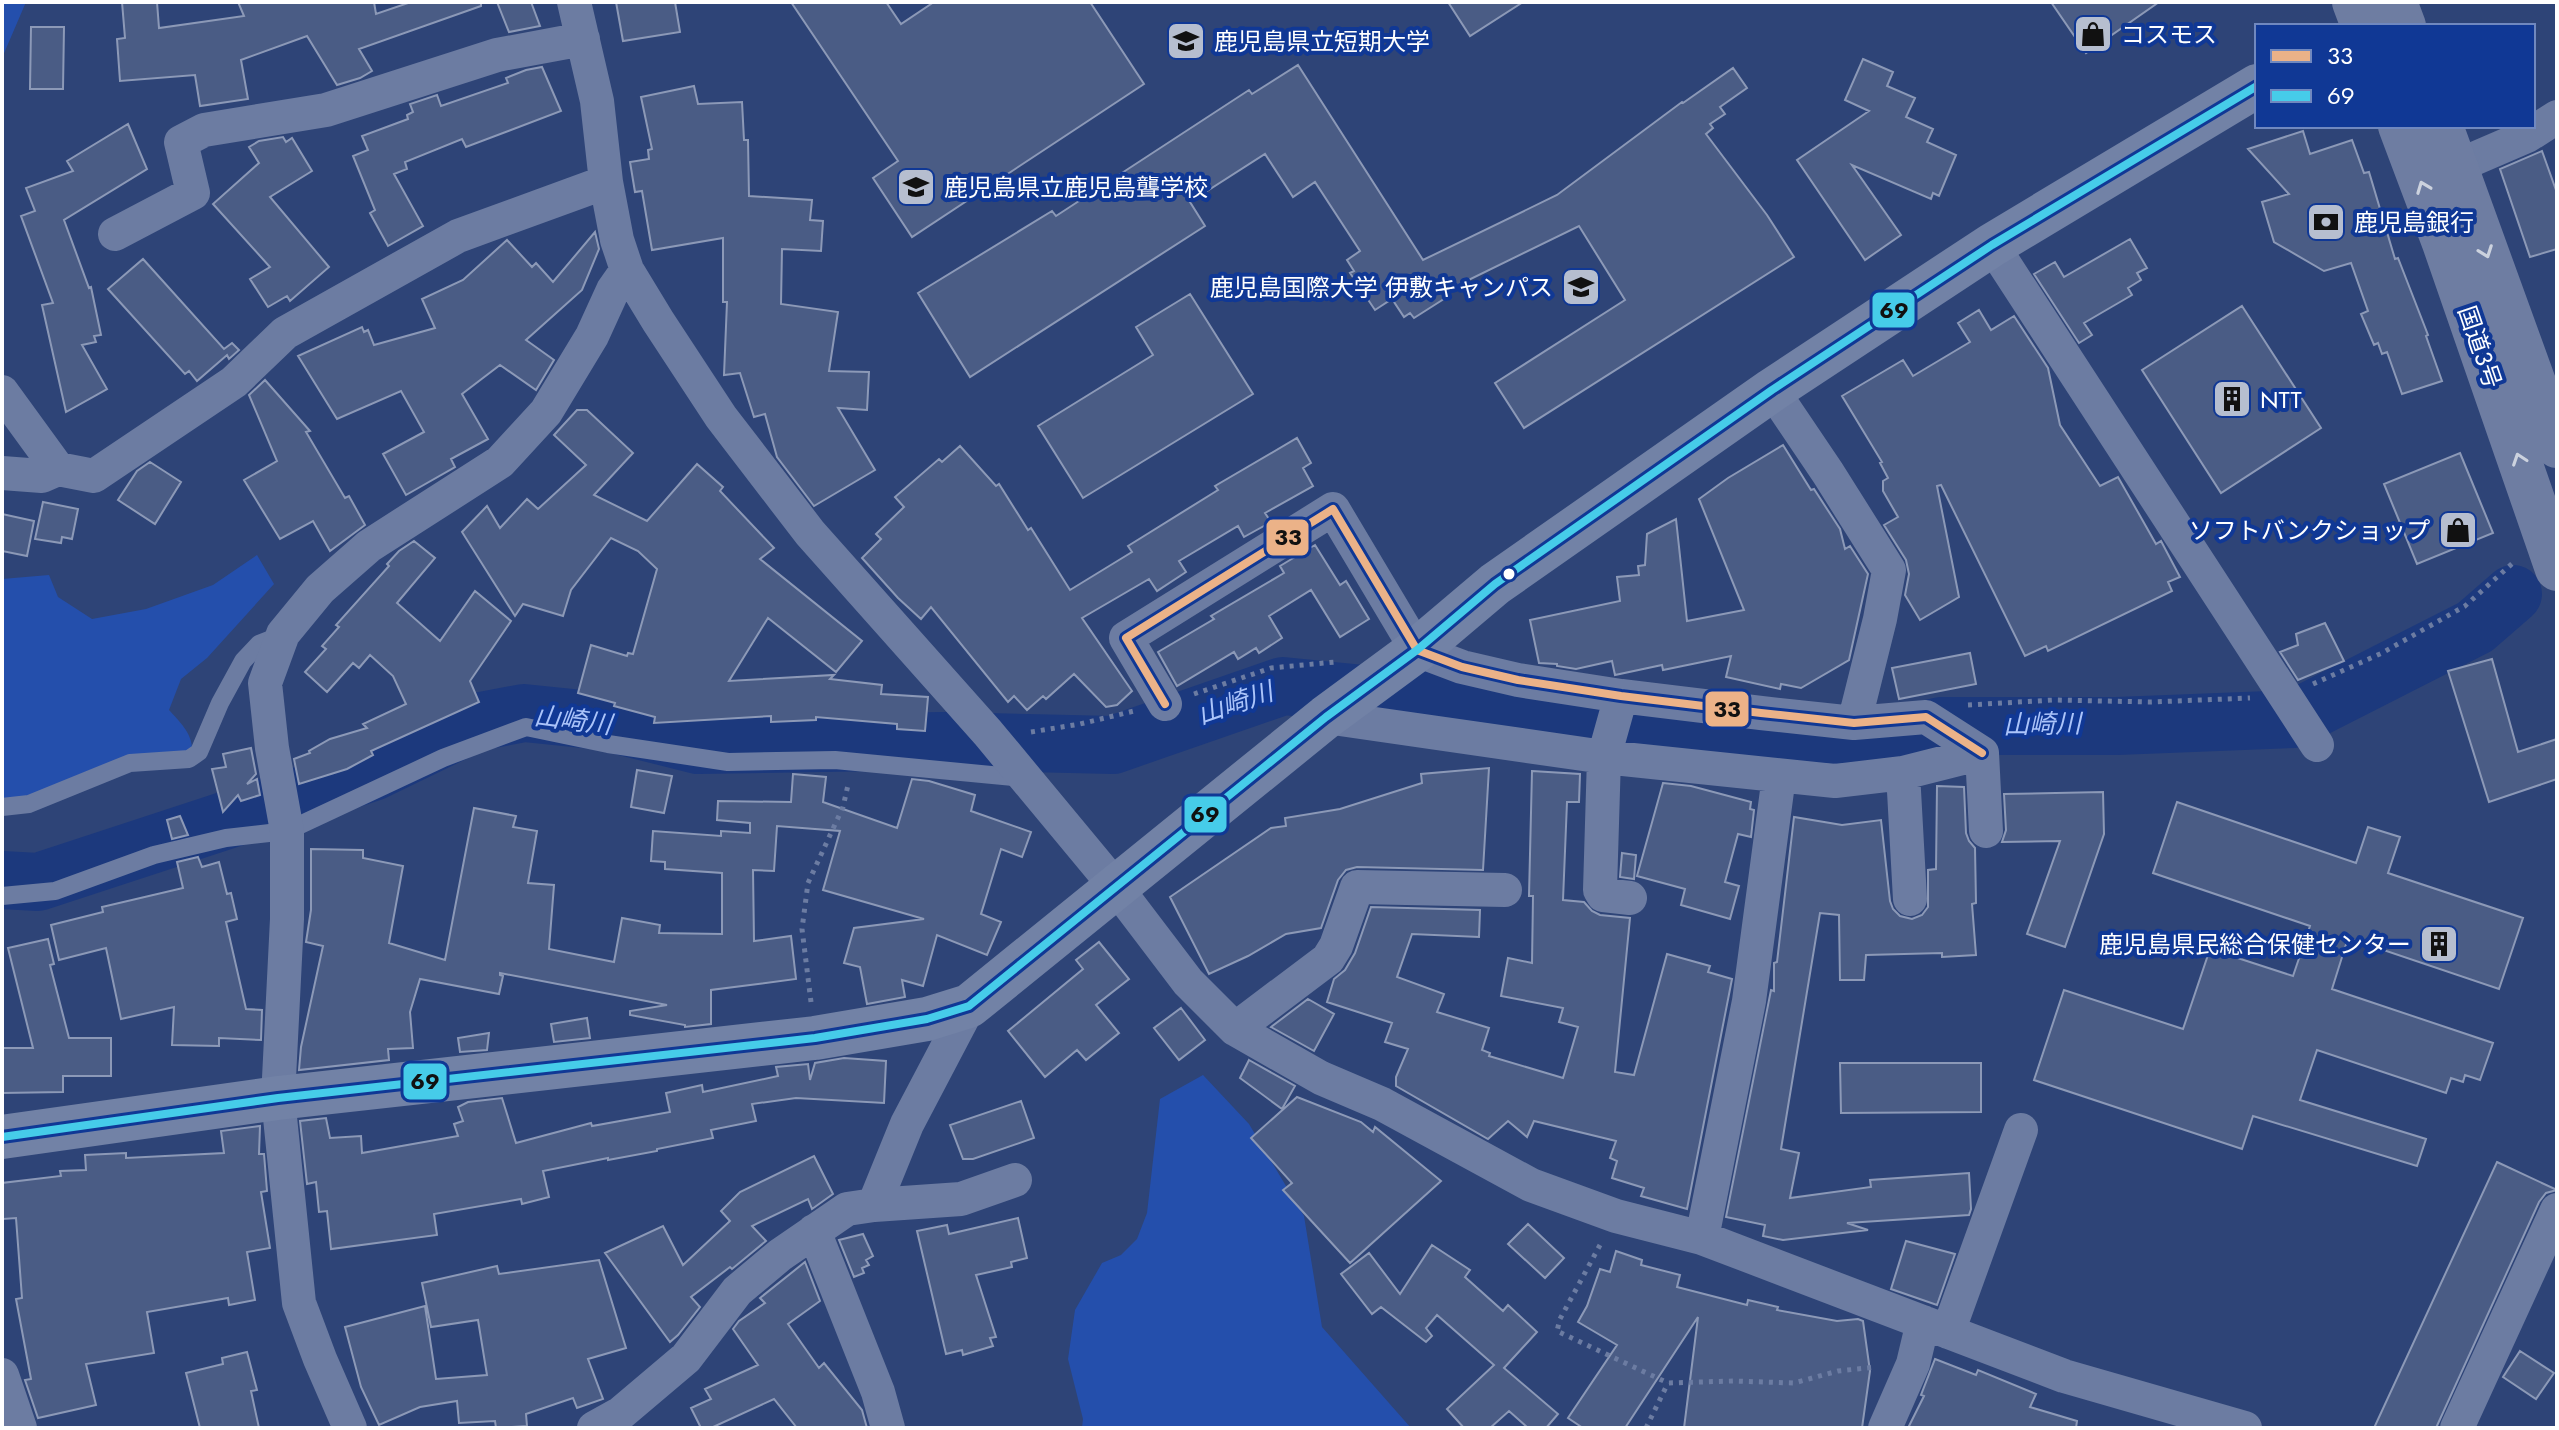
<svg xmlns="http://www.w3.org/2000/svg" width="2559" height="1430" font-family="Jost,'Noto Sans JP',sans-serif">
<rect width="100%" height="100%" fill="#2e4477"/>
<!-- green -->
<path fill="#244fac" d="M2,2H26L2,58Z
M257,555L274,584L207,658L181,679L169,710C179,721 192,733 192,749L39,794L2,800V579L49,575L58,597L92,619L146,609L213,585Z
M1203,1075L1249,1124L1304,1216L1322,1327L1411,1428H1082L1083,1419L1068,1359L1075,1310L1102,1263L1121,1255L1137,1239L1147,1213L1160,1099Z"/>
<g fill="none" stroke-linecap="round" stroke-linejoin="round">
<!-- river -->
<path stroke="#1c397d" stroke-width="58" d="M2,880L38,882L373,772L476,722L524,713L602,721L698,745L943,741L1113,745L1283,686L1574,715L1836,750L1941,726H2117L2294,719L2475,627L2513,594"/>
</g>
<!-- building -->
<path fill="#4a5c85" stroke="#8c99b7" stroke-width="2" d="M122,2H157L159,28L244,16L238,2H374L376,14L411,2H481V6L359,49L372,71L360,78L337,85L307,36L241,60L248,99L200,106L195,75L120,81L117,39L125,38Z
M497,2H531L540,26L509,32Z
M616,2H675L680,32L623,41Z
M791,2H886L901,24L934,2H1090L1144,84L912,237L873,178L898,161Z
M1448,2H1523L1470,36Z
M2051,2H2159L2086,53Z
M31,27H64L63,89H30Z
M1863,59L1893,72L1887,86L1915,98L1906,117L1933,129L1927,142L1956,155L1939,196L1933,193L1931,199L1852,165L1901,235L1865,260L1797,160L1869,111L1845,100Z
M1298,65L1423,260L1557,195L1682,102L1683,103L1733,68L1747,88L1720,107L1725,114L1710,124L1713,128L1706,134L1767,215L1794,257L1524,428L1495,383L1625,300L1579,226L1444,292L1447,297L1414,318L1410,313L1404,317L1392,299L1375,310L1350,273L1354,271L1347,260L1360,251L1315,182L1293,197L1265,154L1190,202L1205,226L970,377L918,293L1052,211L1056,216L1249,90L1252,94Z
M542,67L561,111L466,147L462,139L405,162L407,169L394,174L423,226L388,246L370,213L375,210L353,156L368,150L362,136L408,119L407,115L413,112L410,104L437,95L441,106L508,83L506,78L526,70Z
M694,86L698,104L742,102L744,140H748L749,196L812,200L810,220L823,221L821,251L782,249L781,304L838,312L829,371L869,372L867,410L838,408L875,470L814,506L777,457L765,414L754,417L740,373L724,375L727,302H723V238L652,250L642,191L635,192L630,162L649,159L648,150L652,149L641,97Z
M128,124L147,169L64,220L89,288L91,287L101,335L94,336L96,342L82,345L107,389L66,412L42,305L53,303L21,216L35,211L26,188L73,171L67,161Z
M2303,131L2310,154L2352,140L2364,173L2369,172L2395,259L2398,258L2428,335L2426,336L2442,381L2402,394L2387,352L2382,354L2378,343L2374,345L2361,314L2368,311L2351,263L2324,271L2274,242L2262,202L2289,194L2248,149Z
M283,137L286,142L292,138L312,171L270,197L329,267L290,301L287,296L268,307L250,279L270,267L213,204L259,163L249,147L259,141Z
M2542,151L2557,193V249L2530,257L2500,169Z
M595,232L599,249L582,290L526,340L554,360L536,390L500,365L462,394L488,439L451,459L455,467L406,495L383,454L424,432L401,391L337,419L298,356L362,327L364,332L368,330L374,345L435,328L422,299L463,280L507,240L532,267L536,263L553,282Z
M2130,239L2147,268L2137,273L2141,280L2128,288L2132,295L2084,323L2092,335L2079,343L2034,274L2055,262L2064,277Z
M143,259L224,349L232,343L239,350L229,359L227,355L197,381L189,371L185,374L108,289Z
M1190,294L1253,394L1083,498L1038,426L1153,355L1136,327Z
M2242,306L2321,428L2221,493L2142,370Z
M1979,310L1991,330L2014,316L2048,368L2060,425L2100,486L2118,477L2156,544L2161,541L2180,577L2168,582L2172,591L2048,651L2046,646L2025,656L1941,485L1937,486L1959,597L1920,620L1905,595L1909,574L1906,560L1884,525L1898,517L1883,491V481L1888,478L1880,463L1882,462L1842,396L1903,360L1913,376L1970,342L1958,323Z
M265,380L310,431L306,432L345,498L349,496L365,525L330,551L313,521L280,539L244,480L277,461L249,395Z
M577,410H587L633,453L594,495L647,521L697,464L723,487L720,491L774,548L760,559L862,641L836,672L768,618L729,681L834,675L830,679L882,685L881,694L928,697L925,731L897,729V724L816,717V720L771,722V716L654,723L655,717L614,706L615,703L578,693L591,645L627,656L628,653L633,654L657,569L638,551L611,538L571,590L563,616L523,604L515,616L462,532L487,506L500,528L527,499L538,509L586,465L554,435Z
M1297,438L1311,463L1303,468L1313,486L1265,513L1271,522L1244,537L1238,526L1179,561L1186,572L1157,591L1149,579L1082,618L1132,691L1117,705L1106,707L1074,674L1046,699L1043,696L1027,710L1014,696L1008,702L931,607L921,619L898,598L862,558L881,539L876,534L904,507L895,497L939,459L942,462L960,446L996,486L999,484L1028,530L1031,528L1070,590L1132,552L1128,546L1218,490L1215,486Z
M1783,445L1811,490L1814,489L1840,529L1845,549L1850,546L1868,574L1849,660L1801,688L1781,684L1780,689L1726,677L1731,656L1663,670L1662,665L1615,675L1612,661L1576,669L1557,666V664L1539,663L1530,620L1620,601L1617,577L1639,575L1638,566L1645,565L1647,534L1676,519L1687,621L1744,610L1699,499L1728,478Z
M2460,453L2493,533L2417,564L2384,484Z
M150,462L181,482L155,524L118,500L137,471Z
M43,502L78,509L72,539L62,537L61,543L35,539Z
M2,514L34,521L27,556L2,551Z
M414,541L435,558L397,603L440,641L475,591L511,621L470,681L479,702L371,751L373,755L347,769L299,784L294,759L310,753L309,751L330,739L367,728L363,724L406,704L393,676L370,655L359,668L353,663L327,692L305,672L326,649L322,646L339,627L336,625L389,566L387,564L399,551Z
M1315,545L1340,585L1346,581L1369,619L1340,637L1311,590L1269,616L1282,638L1259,653L1256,648L1238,659L1234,652L1177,686L1158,652L1214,619L1211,616L1284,573L1280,566Z
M2325,623L2344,661L2298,680L2280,652L2298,645L2296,634Z
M1970,653L1976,684L1899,699L1892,668Z
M2492,659L2518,752L2557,739V779L2489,802L2448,671Z
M251,748L256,774L247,784L257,779L260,795L241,801L238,795L223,812L212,769L226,767L223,754Z
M1489,768L1483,870L1357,867L1346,870L1338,880L1321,928L1286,934L1248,956L1209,974L1170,897L1271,828L1286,826L1285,818L1340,809L1422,783L1421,774Z
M637,770L672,776L664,813L631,807Z
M1532,771L1580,774L1579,802H1567L1563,900L1584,902L1592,911L1600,915L1630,918L1615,1072L1634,1075L1667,954L1710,966L1708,972L1732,979L1687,1209L1641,1196L1644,1188L1612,1178L1617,1161L1610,1158L1616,1141L1534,1121L1527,1137L1508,1121L1488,1139L1396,1086V1077L1408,1049L1385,1042L1392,1023L1327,1002L1334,979L1345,970L1355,953L1371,907L1480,910L1479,937L1412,934L1397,977L1444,994L1437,1012L1489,1028L1482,1050L1490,1053L1489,1056L1563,1078L1578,1027L1559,1022L1563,1008L1501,996L1508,958L1532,963L1533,896H1529Z
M793,774L826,777L823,802L897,828L912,779L929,781L975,795L971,811L1031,832L1022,857L1001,849L981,914L1001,922L987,955L937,935L923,986L902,980L905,997L867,1004L860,967L844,963L854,928L924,919L823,890L840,831L777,826L774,871L753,870L754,941L791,936L796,979L711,990V1024L685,1027V1025L630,1015V1011L667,1005L500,973V975L503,976L499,994L420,979L410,1012L413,1048L388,1049L389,1060L299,1070L301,1047L323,946L306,942L311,910V849L363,850V858L403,866L389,943L445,960L474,808L516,816L513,827L537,831L528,883L554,885L549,949L614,962L622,918L660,925L659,933L722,934V873L665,869V862L651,861L653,831L721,836V831L750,833V823L717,820L718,801L791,802Z
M1663,783L1691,786L1751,802L1750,809L1754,810L1751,837L1738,834L1725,882L1739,886L1730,919L1681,905L1685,889L1637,876Z
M1937,786L1964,787L1966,833L1969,841L1975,848L1976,903L1972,904L1976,955L1942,957V953L1866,955L1864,980H1840L1839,915L1820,913L1781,1149L1799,1153L1790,1198L1871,1187L1870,1180L1969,1173L1971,1209L1969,1215L1847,1223L1868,1230L1783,1240L1763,1236L1765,1225L1726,1217L1771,990L1774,991V963L1777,962L1794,817L1842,825L1881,820L1890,901L1893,909L1900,916L1912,919L1922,915L1928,907V870L1936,869Z
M2103,792L2104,834L2065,947L2027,934L2060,841L2002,842L2006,830L2004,794Z
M2177,802L2356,863L2368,827L2400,837L2388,873L2523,918L2499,989L2348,938L2332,989L2493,1043L2480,1080L2465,1075L2463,1082L2451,1078L2446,1093L2317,1050L2300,1100L2426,1139L2417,1166L2253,1116L2242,1149L2034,1080L2064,990L2183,1029L2210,949L2293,976L2310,926L2153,873Z
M180,816L188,835L172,839L167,820Z
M1622,853L1636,855L1634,879L1620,877Z
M198,857L202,867L219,862L227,894L231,893L237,919L226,922L246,1009L262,1010L261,1040L219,1038V1046L172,1045L174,1007L121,1019L106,948L59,960L51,925L103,912L102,907L183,888L177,862Z
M48,939L54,964L50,965L69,1038H111V1076H63V1092L2,1093V1048H33L8,948Z
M1099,942L1129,979L1096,1005L1119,1033L1086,1060L1077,1050L1045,1077L1008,1031L1083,969L1076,960Z
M1308,999L1334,1014L1314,1051L1271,1027Z
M1181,1008L1205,1040L1179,1060L1154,1028Z
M587,1018L590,1038L554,1042L551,1024Z
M489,1033L487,1050L460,1052L458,1038Z
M844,1058L886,1061L884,1103L796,1098L752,1104L756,1121L711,1130L713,1138L657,1149V1151L608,1160V1158L543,1171L549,1197L522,1204L521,1199L434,1214L437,1235L331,1249L327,1211L319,1212L316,1182L307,1184L300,1121L326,1118L330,1138L361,1136L362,1153L458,1136L454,1124L463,1121L458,1107L468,1102L502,1098L516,1143L591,1123L592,1126L670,1112L666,1093L702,1085L703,1092L778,1076L776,1067L808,1064L810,1080L815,1063Z
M1249,1060L1295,1086L1282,1109L1240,1078Z
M1840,1063H1981V1112L1841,1113Z
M1297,1097L1361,1122L1373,1132L1375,1127L1441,1181L1350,1263L1283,1190L1292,1183L1251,1138Z
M1021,1101L1034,1138L973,1159H963L950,1125Z
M260,1126L259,1154H264L267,1191L261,1192L270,1248L247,1252L255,1300L229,1305L228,1298L147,1312L154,1353L86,1364L96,1405L38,1418L25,1380L31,1379L16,1299L22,1298L16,1218L3,1219L2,1183L61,1176L60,1171L86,1170L85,1155L126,1153V1158L224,1153L221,1131Z
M814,1156L833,1194L812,1209L808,1199L752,1226L766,1241L732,1269L730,1267L691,1297L700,1307L678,1335L670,1342L605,1253L663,1226L683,1265L730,1221L721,1211L740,1192Z
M2497,1162L2557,1190L2546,1193L2539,1202L2436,1428H2374Z
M1018,1218L1027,1258L1011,1262L1012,1267L976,1275L996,1337L990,1338L993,1346L963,1355L962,1350L946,1354L917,1231L947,1225L949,1234Z
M1528,1224L1564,1258L1545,1278L1508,1244Z
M863,1234L873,1256L866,1260L869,1265L862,1268L864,1273L854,1277L839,1240Z
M1906,1241L1955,1254L1937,1305L1891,1289Z
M1432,1245L1470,1270L1465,1277L1503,1311L1508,1305L1537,1332L1504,1368L1558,1414L1546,1428H1528L1509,1411L1490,1428H1464L1447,1409L1494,1365L1437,1315L1426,1328L1432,1336L1426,1342L1381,1307L1372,1314L1341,1274L1369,1253L1400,1294Z
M1616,1251L1642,1260L1641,1265L1680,1275L1677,1287L1747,1305L1748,1300L1778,1307L1777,1310L1837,1321L1858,1319L1863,1321L1870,1371L1862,1428H1684L1698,1317L1625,1428H1583L1568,1418L1617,1345L1578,1322L1587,1306L1600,1269L1610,1272Z
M599,1260L626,1348L588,1359L603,1399L577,1408L573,1398L526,1414L527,1426L496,1428L495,1421L459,1423L457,1401L420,1407L379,1425L361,1387L345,1327L425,1306L436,1379L487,1375L478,1320L431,1327L422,1283L497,1266L499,1274Z
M805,1262L820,1301L788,1324L819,1368L824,1363L862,1410L867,1428H797L774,1399L711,1428H701L691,1408L711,1399L705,1389L758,1365L733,1329L739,1321L765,1303L760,1298Z
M2520,1351L2554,1373L2536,1399L2503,1377Z
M247,1352L257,1390L251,1391L259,1428H200L186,1373L223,1364L222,1358Z
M1935,1359L1976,1375L1978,1370L2036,1394L2030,1407L2077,1421L2076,1428H1908L1924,1396L1921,1395Z"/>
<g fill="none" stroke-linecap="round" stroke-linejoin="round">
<!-- path -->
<path stroke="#6c7ca2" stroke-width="5" stroke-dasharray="4 6" stroke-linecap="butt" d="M2313,684L2382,653L2465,606L2515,561
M1194,694L1271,668L1335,662
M1968,705L2054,700L2151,702L2250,698
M1031,732L1080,724L1134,711
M811,1002L802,929L808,883L843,807L848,785
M1600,1245L1560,1319L1557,1331L1668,1383L1733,1381L1794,1383L1838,1371L1876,1367
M1646,1428L1668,1383"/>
<!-- lane -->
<path stroke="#6c7ca2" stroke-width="18" d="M2,807L29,804L130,763L189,759L199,752L220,703L243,661L259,644L282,635
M2,896L55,891L154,855L226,838L287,831L443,758L526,727L608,744L728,762L835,760L1023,778"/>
<!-- street -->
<path stroke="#6c7ca2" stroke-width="34" d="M574,2L597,101L606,182L617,240L627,270L658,321L721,417L810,533L988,733L1115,886L1188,982L1235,1029L1321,1078L1382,1104L1531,1185L1616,1216L1702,1238L2064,1376L2245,1428
M2455,167L2527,136L2557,117
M115,234L193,193L181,142L204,130L326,110L497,55L583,39
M1992,245L2317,745
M1772,390L1828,473L1889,570L1880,619L1854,723
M2,392L58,469L94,476L234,382L285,333L458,236L606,182
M2,473L42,476L58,469
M1621,696L1604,757L1600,890L1603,895L1630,898
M1165,704L1126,638L1333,509L1417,650L1462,667L1518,680L1621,696L1761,713L1854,723L1926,717L1982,753
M1326,717L1604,757L1835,781L1903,773L1982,753
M1982,753L1986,831
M1903,773L1910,899
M1235,1029L1328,959L1336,946L1357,887L1505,890
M874,1205L961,1199L1015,1180
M814,1231L878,1392L888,1428
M1702,1238L1749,1001L1779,776
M1948,1332L2021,1130
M2,1375L20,1428
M350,1428L320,1359L299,1303L278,1098L287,919V831L272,748L265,683L283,634L320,589L369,546L500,462L546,412L592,336L613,290L627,270
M594,1428L621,1413L686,1358L737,1291L780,1255L847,1209L874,1205L907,1124L969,1006
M1885,1428L1913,1364L1923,1322
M2457,1428L2557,1210"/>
<!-- secondary -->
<path stroke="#7282a6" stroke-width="44" d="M2,1137L278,1098L815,1038L927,1019L969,1006L1326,717L1417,650L1495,584L1772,390L1992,245L2257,86"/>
<!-- highway -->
<path stroke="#6e7da2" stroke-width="44" d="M2354,2L2363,26
M2395,2L2404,26
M2400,126L2444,243L2557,569
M2441,126L2557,446"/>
<!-- bus-1 casing -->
<g stroke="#103895" stroke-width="14">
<path id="bus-1" d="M1165,704L1126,638L1333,509L1417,650L1462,667L1518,680L1621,696L1761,713L1854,723L1926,717L1982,753"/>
</g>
<!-- bus-2 casing -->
<g stroke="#103895" stroke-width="14">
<path id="bus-2" d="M2,1137L278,1098L815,1038L927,1019L969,1006L1326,717L1417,650L1495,584L1772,390L1992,245L2257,86"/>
</g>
<!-- bus-1 -->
<use href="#bus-1" stroke="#ebb288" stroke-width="8"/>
<!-- bus-2 -->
<use href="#bus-2" stroke="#46cce9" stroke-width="8"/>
</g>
<!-- one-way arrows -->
<defs><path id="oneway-chevron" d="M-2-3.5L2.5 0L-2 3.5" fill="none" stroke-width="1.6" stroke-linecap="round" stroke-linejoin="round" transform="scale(2)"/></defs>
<g stroke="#ccd2de">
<use href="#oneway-chevron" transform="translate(2423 187) rotate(-111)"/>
<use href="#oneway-chevron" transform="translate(2486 252) rotate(70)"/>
<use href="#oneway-chevron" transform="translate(2519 459) rotate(-109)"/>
</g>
<!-- icons -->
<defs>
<g id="shop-square" transform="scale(2)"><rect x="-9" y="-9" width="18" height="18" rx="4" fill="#b6becf" stroke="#103895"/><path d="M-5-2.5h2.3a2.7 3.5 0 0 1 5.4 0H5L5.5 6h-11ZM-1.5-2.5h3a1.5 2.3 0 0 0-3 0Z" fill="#111"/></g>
<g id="university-square" transform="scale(2)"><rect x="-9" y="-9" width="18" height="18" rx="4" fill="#b6becf" stroke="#103895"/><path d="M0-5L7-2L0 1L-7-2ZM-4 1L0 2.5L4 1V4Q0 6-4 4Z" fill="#111"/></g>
<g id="school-square" transform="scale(2)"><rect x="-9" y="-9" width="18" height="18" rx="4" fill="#b6becf" stroke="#103895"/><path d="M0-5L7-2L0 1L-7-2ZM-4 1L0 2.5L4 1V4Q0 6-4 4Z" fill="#111"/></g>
<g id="bank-square" transform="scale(2)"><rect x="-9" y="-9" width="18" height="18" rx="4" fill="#b6becf" stroke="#103895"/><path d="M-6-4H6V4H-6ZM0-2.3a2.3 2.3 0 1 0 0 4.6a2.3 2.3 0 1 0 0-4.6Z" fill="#111"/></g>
<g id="building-square" transform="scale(2)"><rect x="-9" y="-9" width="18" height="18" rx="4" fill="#b6becf" stroke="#103895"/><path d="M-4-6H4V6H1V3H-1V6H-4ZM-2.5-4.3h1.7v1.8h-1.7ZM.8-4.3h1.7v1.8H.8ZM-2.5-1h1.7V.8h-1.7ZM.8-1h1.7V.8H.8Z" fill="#111"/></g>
</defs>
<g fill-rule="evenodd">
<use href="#shop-square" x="2093" y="34"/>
<use href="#university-square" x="1186" y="41"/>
<use href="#school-square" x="916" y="187"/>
<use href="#bank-square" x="2326" y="222"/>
<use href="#university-square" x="1581" y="287"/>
<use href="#building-square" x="2232" y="399"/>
<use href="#shop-square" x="2458" y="530"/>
<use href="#building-square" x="2439" y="944"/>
</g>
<!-- markers -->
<circle fill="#fff" stroke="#103895" stroke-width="3" cx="1509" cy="574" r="7"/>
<g text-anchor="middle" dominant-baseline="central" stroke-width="8" stroke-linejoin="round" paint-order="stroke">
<!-- poi labels -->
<g font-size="24" fill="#fff" stroke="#103895" text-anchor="start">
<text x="2121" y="34">コスモス</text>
<text x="1214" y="41">鹿児島県立短期大学</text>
<text x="944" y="187">鹿児島県立鹿児島聾学校</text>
<text x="2354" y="222">鹿児島銀行</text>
<text x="1553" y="287" text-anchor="end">鹿児島国際大学 伊敷キャンパス</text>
<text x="2260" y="399">NTT</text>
<text x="2430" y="530" text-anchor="end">ソフトバンクショップ</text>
<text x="2411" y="944" text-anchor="end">鹿児島県民総合保健センター</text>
</g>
<!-- street labels -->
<g font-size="24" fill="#fff" stroke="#103895">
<text transform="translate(2480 347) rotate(71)">国道3号</text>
</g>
<!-- water labels -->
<g font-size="26" font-style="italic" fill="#abc4fa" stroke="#103895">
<text transform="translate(1235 703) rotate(-19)">山崎川</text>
<text transform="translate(573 720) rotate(7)">山崎川</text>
<text transform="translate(2042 724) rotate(-1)">山崎川</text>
</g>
</g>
<g stroke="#103895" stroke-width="3">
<rect x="1871" y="291" width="45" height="38" rx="8" fill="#46cce9"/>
<rect x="1265" y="518" width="45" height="39" rx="8" fill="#ebb288"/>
<rect x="1704" y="690" width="46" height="38" rx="8" fill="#ebb288"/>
<rect x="1183" y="795" width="45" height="39" rx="8" fill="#46cce9"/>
<rect x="402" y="1062" width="46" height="39" rx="8" fill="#46cce9"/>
</g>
<g font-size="22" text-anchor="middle" font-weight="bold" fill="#111">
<text x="1894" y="318">69</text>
<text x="1288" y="545">33</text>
<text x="1727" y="717">33</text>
<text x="1205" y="822">69</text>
<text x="425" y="1089">69</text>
</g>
<!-- border -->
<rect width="2559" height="1430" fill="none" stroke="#ffffff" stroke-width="8"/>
<!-- legend -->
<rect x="2255" y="24" width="280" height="104" fill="#103895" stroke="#7088bf" stroke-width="2"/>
<rect x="2271" y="50" width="40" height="12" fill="#ebb288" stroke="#7088bf" stroke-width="2"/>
<text x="2327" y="64" font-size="24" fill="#ffffff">33</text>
<rect x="2271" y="90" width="40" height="12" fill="#46cce9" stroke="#7088bf" stroke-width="2"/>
<text x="2327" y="104" font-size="24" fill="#ffffff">69</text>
</svg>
